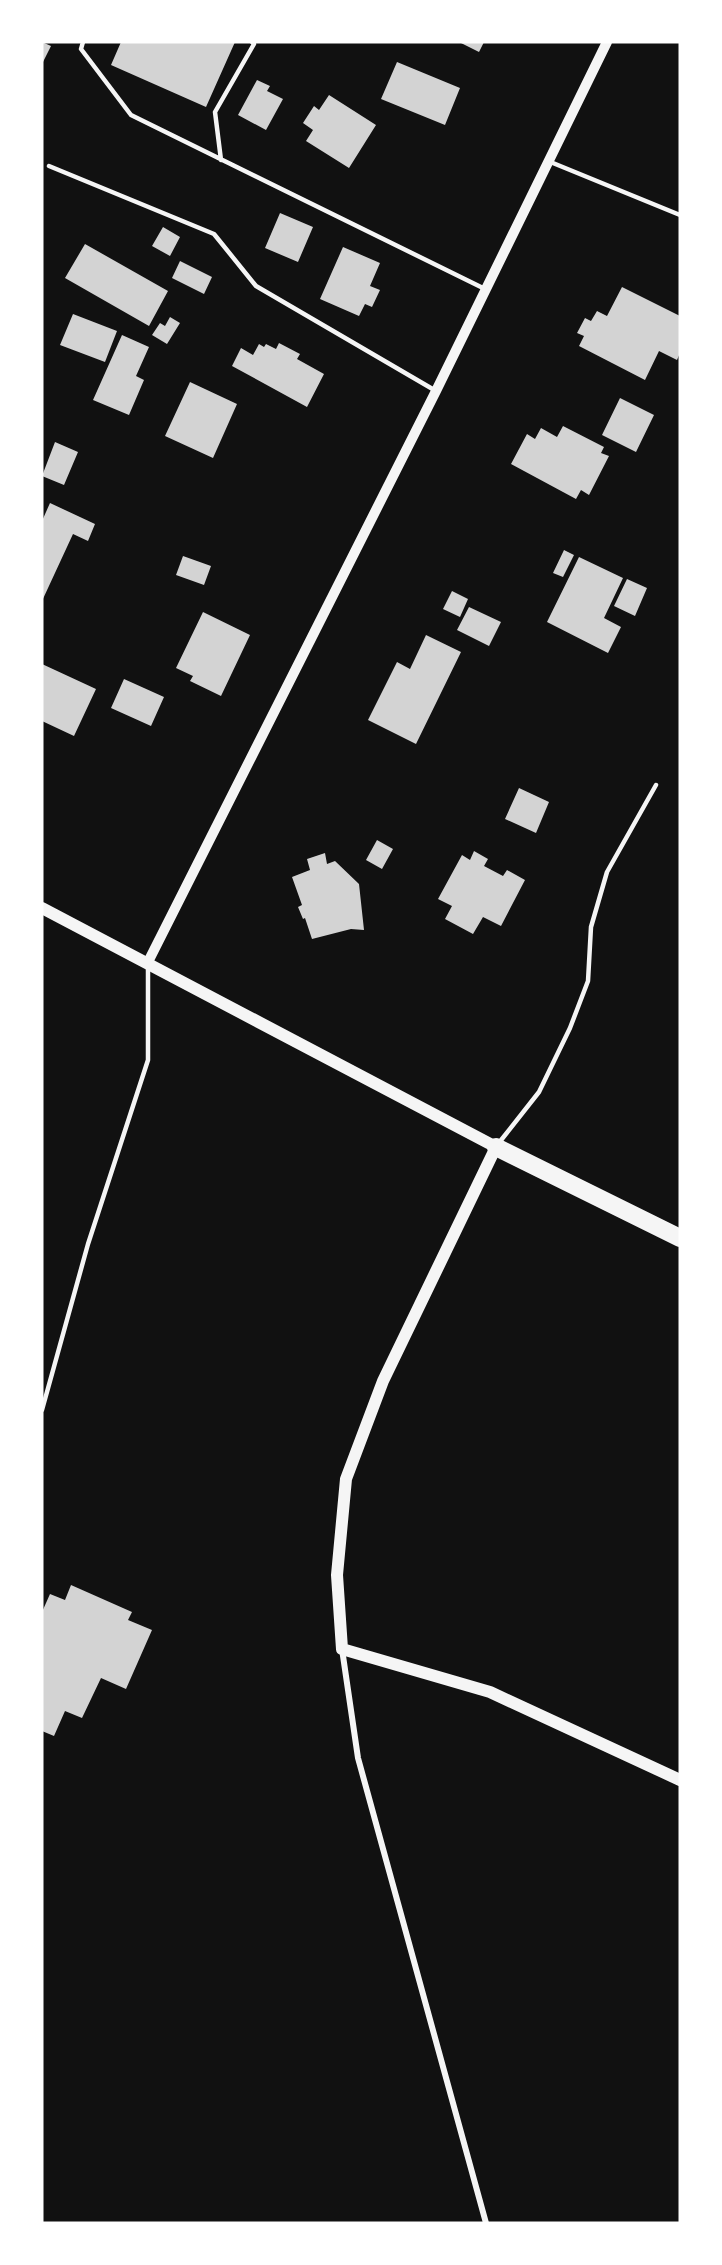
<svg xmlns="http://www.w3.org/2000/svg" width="722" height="2265" font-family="Ubuntu,sans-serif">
<rect width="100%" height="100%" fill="#111"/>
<!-- building -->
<path fill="#d3d3d3" d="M42,42L51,46L42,64Z
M121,42H235L206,107L111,65Z
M459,42H484L479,52Z
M397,62L460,88L445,125L381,99Z
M257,80L270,86L267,91L283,99L266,130L238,115Z
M329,95L376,125L349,168L306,141L313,130L303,123L314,106L319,110Z
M280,213L313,227L298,262L265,248Z
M163,227L180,237L170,256L152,246Z
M85,244L168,291L149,326L65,278Z
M343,247L380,263L370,286L380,290L372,307L365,304L359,316L320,299Z
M180,261L212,277L204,294L172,278Z
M622,287L680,316V353L677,360L659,351L645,380L579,346L584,336L577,333L585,318L591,321L597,311L607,316Z
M73,314L117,331L105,362L60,345Z
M170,317L180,323L167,344L152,335L160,323L165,326Z
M122,335L149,347L136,376L144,380L129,415L93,400Z
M279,343L300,354L297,359L324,374L307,407L232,366L241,348L253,355L259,344L264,347L266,344L276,349Z
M190,382L237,404L213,458L165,436Z
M620,398L654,415L636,452L602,435Z
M563,426L604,447L601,453L609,456L589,495L581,490L576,499L511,464L527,434L535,439L541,428L557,437Z
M55,442L78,452L64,485L42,476Z
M50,503L95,524L88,541L73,534L42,601V521Z
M564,550L574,555L563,577L553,573Z
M183,556L211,566L204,585L176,575Z
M579,557L623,578L604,618L621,627L608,653L547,622Z
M627,579L647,588L635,616L614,606Z
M452,591L468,599L460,617L443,609Z
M469,607L501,622L489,646L457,630Z
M203,612L250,635L221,696L190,681L193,676L176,668Z
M426,635L461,652L416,744L368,720L397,662L410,669Z
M42,664L96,689L74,736L42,721Z
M124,679L164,697L151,726L111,708Z
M519,788L549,802L536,833L505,819Z
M377,840L393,849L382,869L366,860Z
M474,851L488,859L484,866L503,876L507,870L525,880L501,926L483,917L473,934L445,919L452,906L438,899L462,855L470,860Z
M325,853L327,864L335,861L359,884L364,930L351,929L312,939L305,918L303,919L298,907L302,905L292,877L310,870L307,859Z
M71,1585L132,1612L128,1620L152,1630L126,1689L101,1678L82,1718L65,1711L54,1736L42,1731V1612L50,1594L65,1600Z"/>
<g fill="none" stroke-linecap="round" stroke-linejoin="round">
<!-- service -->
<path stroke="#f5f5f5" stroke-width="4.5" d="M83,42L81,49L131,115L485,289
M221,160L215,112L254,44L252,42
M548,161L680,215
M49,166L214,234L256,286L436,391
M498,1144L539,1092L570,1028L588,981L591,927L607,872L656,785
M42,1410L88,1244L148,1060V967"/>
<!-- minor -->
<path stroke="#f5f5f5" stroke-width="6" d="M342,1649L358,1758L486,2223"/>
<!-- tertiary -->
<path stroke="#f5f5f5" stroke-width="10" d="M148,962L436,391L607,42"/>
<!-- secondary -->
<path stroke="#f5f5f5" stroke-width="12" d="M42,908L496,1147L383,1381L346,1479L337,1575L342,1649L490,1692L680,1780"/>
<!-- motorway -->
<path stroke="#f5f5f5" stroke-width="18" d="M496,1147L680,1238"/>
</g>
<!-- border -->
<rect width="722" height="2265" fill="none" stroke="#ffffff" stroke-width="87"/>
</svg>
